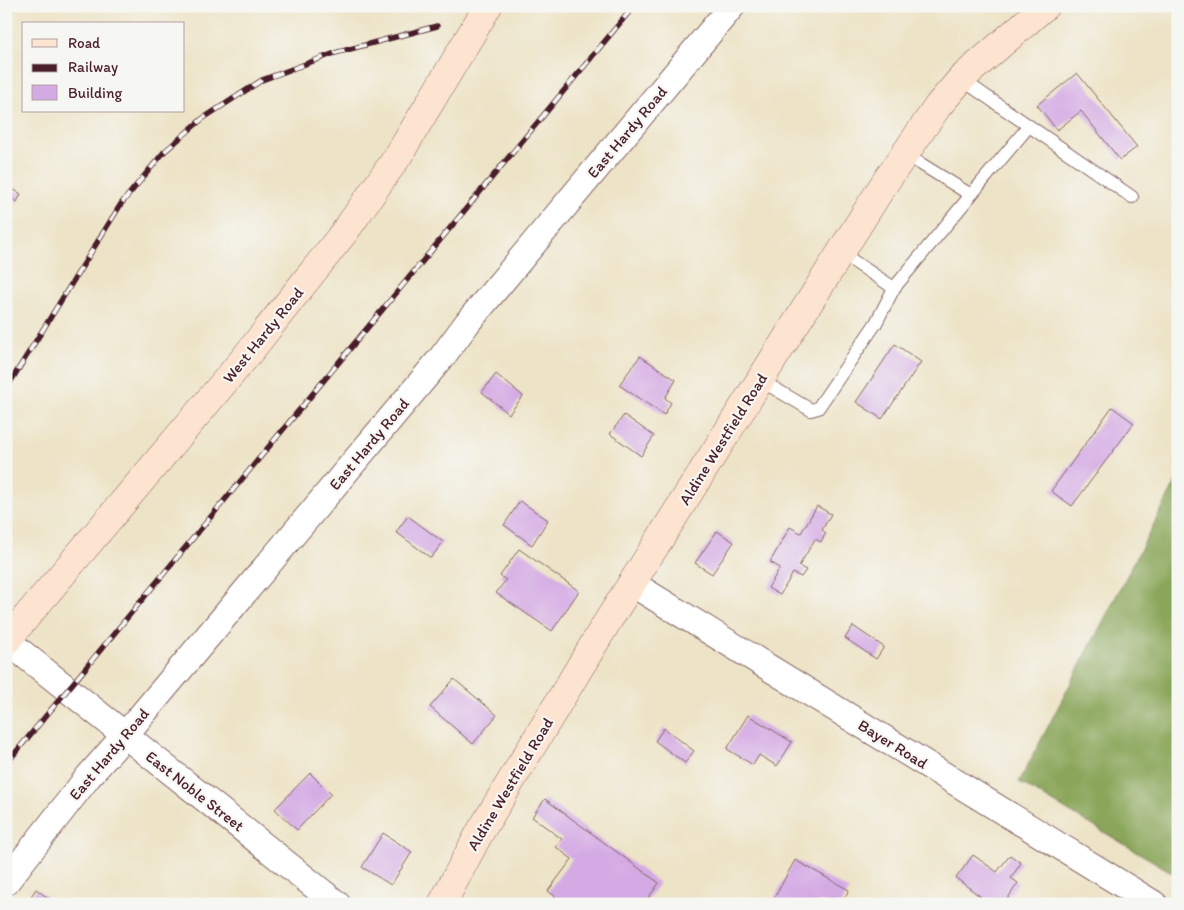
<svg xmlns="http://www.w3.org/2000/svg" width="1184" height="910" font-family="Itim,sans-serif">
<rect width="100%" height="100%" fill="#f6f6f2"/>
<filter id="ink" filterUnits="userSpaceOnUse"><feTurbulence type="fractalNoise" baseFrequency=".02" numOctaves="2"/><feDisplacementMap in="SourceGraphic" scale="10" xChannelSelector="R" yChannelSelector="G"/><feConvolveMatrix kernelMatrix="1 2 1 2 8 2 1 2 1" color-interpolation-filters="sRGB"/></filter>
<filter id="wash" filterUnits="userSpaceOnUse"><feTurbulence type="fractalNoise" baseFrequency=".0096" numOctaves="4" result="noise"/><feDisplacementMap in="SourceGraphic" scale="20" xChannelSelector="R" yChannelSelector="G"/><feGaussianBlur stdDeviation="1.12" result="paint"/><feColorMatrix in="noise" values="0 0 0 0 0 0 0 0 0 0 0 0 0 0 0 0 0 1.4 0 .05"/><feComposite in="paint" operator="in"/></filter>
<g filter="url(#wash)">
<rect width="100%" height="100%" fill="#ede3c6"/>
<!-- forest -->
<path fill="#8aa65a" stroke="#6a6242" d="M1178,478V876L1019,782Z"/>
<g id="blocks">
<!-- building -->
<path fill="#d4aae4" d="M1077,73L1137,147L1120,160L1081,111L1057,130L1037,105Z
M11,188L21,194L17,202L6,195Z
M895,344L921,362L882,419L856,402Z
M640,356L676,380L665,398L671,403L664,415L619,385Z
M496,374L523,396L509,414L482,392Z
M1112,407L1134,423L1072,506L1051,491Z
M624,415L654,436L641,456L610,434Z
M520,501L548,520L532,545L504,525Z
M817,506L831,514L822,530L826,533L821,542L815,539L799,566L806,570L801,577L793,573L780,595L768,588L780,568L770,562L790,527L801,533Z
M408,516L443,542L431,558L396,532Z
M717,531L734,542L712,574L695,563Z
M519,549L579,591L552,631L496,593L506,580L500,576Z
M853,626L884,647L876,659L845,638Z
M454,679L497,715L473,744L430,707Z
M748,715L792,742L777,766L759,755L753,765L727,749Z
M664,728L694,751L685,763L655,741Z
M310,773L331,794L297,830L275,809Z
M545,799L659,883L644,904H565L548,891L572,859L556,847L562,839L532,817Z
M383,833L412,852L391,885L362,867Z
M973,855L997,872L1010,855L1021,863L1011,878L1018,883L1004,904H977L981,897L956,878Z
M795,860L849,890L841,904H825L820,901L818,904H771Z
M36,889L56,904H29L27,902Z"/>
</g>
</g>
<g filter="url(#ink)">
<use href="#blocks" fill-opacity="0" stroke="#836461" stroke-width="1"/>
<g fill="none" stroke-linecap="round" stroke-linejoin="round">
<!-- lane casing -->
<g stroke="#836461" stroke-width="14">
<path id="lane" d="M961,79L1132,197
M905,154L971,195L1029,126
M841,253L894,288L971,195
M760,380L811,410L818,408L876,323L894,288"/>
</g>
<!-- street casing -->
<g stroke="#836461" stroke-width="28">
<path id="street" d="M631,583L1154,904
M7,641L337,904
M6,882L88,777L125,735L442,357L468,322L732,6"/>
</g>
<!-- secondary casing -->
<g stroke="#836461" stroke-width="29">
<path id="secondary" d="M6,641L243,360L346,230L398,156L488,6
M442,904L479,834L606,624L884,184L938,106L961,79L1045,6"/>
</g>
<!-- lane -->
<use href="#lane" stroke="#fff" stroke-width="12"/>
<!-- street -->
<use href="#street" stroke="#fff" stroke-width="26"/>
<!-- secondary -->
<use href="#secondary" stroke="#fde4d0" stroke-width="28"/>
<!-- rail casing -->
<g stroke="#4a1f2b" stroke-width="5.5">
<path id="rail" d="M6,389L121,204L164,152L202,119L262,80L335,53L437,26
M6,764L634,6"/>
</g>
<!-- rail -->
<use href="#rail" stroke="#f6f6f2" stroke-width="4" stroke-dasharray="11" stroke-linecap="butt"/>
</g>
</g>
<g text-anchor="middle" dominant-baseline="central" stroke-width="4.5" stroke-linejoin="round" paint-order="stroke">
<!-- street labels -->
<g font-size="16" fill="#4a1f2b" stroke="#f6f6f2">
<text transform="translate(627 132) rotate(-50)">East Hardy Road</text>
<text transform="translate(263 335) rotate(-51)">West Hardy Road</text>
<text transform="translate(723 439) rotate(-58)">Aldine Westfield Road</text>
<text transform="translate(369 444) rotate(-50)">East Hardy Road</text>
<text transform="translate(893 744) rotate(32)">Bayer Road</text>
<text transform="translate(109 754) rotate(-50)">East Hardy Road</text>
<text transform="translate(510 784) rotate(-59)">Aldine Westfield Road</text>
<text transform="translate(195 791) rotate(38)">East Noble Street</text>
</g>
</g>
<!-- margin -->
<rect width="1184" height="910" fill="none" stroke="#f6f6f2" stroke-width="25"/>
<!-- legend -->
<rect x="22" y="22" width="162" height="90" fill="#f6f6f2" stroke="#b1a0a2"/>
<rect x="32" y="39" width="25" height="8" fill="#fde4d0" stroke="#b1a0a2"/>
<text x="68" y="48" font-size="15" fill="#4a1f2b">Road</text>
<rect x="32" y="64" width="25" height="8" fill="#4a1f2b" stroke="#b1a0a2"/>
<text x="68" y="72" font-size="15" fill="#4a1f2b">Railway</text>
<rect x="32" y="85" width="25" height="15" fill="#d4aae4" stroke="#b1a0a2"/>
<text x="68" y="98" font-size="15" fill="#4a1f2b">Building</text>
</svg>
